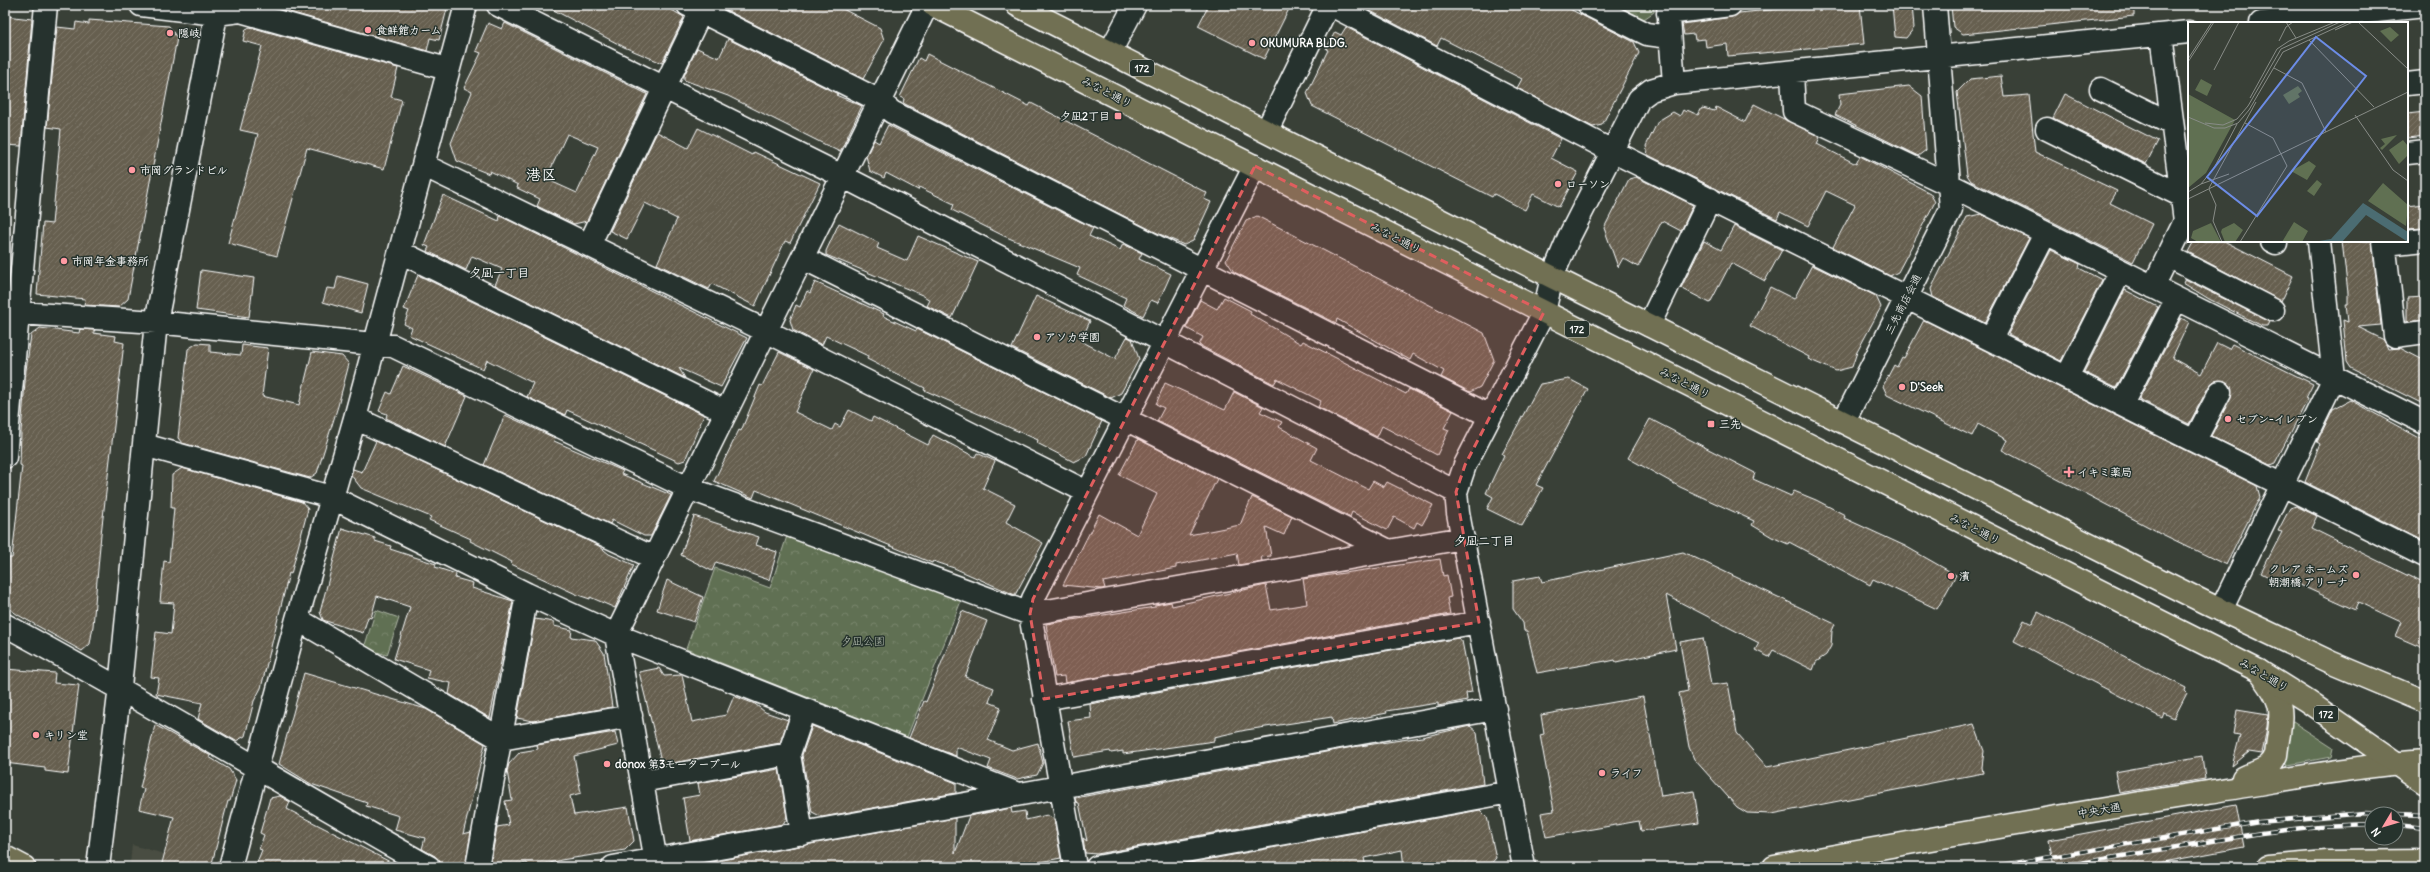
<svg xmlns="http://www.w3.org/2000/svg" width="2430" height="872" font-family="Delius,'Klee One',sans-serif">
<defs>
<pattern id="forest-crowns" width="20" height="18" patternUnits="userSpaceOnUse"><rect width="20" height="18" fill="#607052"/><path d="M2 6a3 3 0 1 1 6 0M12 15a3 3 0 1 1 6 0" fill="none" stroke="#78856c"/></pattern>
<pattern id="building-hatch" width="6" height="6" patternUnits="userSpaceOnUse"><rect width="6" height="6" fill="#665f4f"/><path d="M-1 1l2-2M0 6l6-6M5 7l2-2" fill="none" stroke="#7d7769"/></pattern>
</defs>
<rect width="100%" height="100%" fill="#394037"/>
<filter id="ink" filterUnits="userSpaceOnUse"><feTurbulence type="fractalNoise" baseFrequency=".025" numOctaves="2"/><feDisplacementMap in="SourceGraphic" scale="8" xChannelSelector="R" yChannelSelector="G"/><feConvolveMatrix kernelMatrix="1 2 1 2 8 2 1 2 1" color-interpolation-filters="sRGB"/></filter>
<g filter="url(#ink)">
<!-- built -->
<path fill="#4a4d42" d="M132,845L211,867H132L130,864Z"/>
<!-- grass -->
<path fill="#607052" stroke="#b0b8a8" d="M2293,722L2333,748L2331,757L2288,765L2280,758L2284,726Z"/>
<!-- forest -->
<path fill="url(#forest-crowns)" stroke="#b0b8a8" d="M1616,5H1653L1654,12L1644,19Z
M787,536L961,601L907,737L686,649L715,568L770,588Z
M376,610L399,618L387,655L364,648Z"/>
<!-- building -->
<path fill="url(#building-hatch)" stroke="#fff" fill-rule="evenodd" d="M265,5H448L439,40L430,38L427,51Z
M544,5H663L684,17L662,63L624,47Z
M716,5H835L880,28L884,40L863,79Z
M1209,5H1291L1264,59L1198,26Z
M1359,5H1562L1634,42L1639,53L1602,125L1593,127L1517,88L1522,79L1441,38L1437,46Z
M1820,5H1860L1864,44L1728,56L1727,44L1706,47L1705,39L1695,40L1694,34L1684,35L1682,24L1732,17L1739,13Z
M1892,5H1912L1914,28L1906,38L1895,37Z
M1951,5H2134V16L1963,34L1953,27Z
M5,16L32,19L21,146L5,145Z
M89,20L169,26L177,38L130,288L128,299L119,307L84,305L85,299L37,294L43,223L52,224L61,129L47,127L57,27L75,29L76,22L89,24Z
M488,23L502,29L505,23L647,94L587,221L574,224L537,206L540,199L517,188L518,185L490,171L489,174L457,161L451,143L472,92L464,88L481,53L476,51ZM567,134L598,147L577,193L546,179Z
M250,27L398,68L391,97L402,100L384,169L307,148L277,256L228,243L258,134L240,130L262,46L243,41L246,29Z
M1346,27L1561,139L1551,158L1578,172L1559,207L1533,194L1525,210L1494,194L1492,197L1312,106L1307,93L1328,50L1326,49L1335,32L1341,35Z
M728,39L838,94L836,95L862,106L840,152L728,96L684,80V76L697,48L719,58Z
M927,54L1029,106L1031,103L1207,193L1204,199L1211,202L1193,241L1184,245L1153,231L903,103L904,99L900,97L919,58L924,61Z
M2001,76L2004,97L2029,95L2035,152L2117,191L2110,203L2152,224L2133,262L1971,181L1967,175L1957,92L1970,79Z
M1909,86L1922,96L1926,150L1918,156L1835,115L1840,105L1839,94Z
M2065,94L2158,141L2146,164L2053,118Z
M1754,104L1820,137L1817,144L1856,164L1860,156L1930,193L1935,202L1898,272L1890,276L1833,247L1855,205L1826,191L1808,226L1780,212L1777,219L1648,155L1646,146L1658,121L1673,112L1680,116L1683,110L1686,112L1687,110L1698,115L1702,108L1715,111L1716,107L1745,122Z
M2425,112V136L2407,138V114Z
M888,125L1093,228L1089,236L1120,250L1123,244L1142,253L1139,259L1171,274L1158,303L1151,300L1143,316L1123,305L1126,298L1077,275L1080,268L1004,236L952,210L954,204L919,187L918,190L886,173L884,178L870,171L866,156L874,140L879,143Z
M698,128L752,155L754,152L820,183L790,243L785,241L755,306L712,284L709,289L657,264L677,219L645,203L627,239L610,231L657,132L688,148Z
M1636,177L1693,205L1681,231L1662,221L1638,267L1623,258L1618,267L1604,228L1629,179Z
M443,195L499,221L500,216L747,338L721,387L679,368L685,378L495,285L502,269L472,256L466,270L427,251L429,247L424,245Z
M2425,204V228L2407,229V206Z
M1981,214L2029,238L1985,323L1933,297L1931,289L1967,217Z
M1257,216L1484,333L1494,360L1480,387L1470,392L1441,377L1444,371L1413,354L1410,360L1337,319L1336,323L1234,272L1226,260L1246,221Z
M839,223L879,243L877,248L907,261L918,236L978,262L952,318L927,306L930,300L922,295L826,255V251Z
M1734,226L1782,250L1765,281L1731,263L1710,303L1681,288L1704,241L1721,250Z
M2194,241H2224L2293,276L2281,301L2188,252Z
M2342,241H2372L2381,325L2358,327L2384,340L2388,349L2400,348L2425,361V405L2351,368L2347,362L2343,320L2348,322L2346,304H2348V293Z
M2051,250L2080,264L2079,268L2102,280L2061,361L2008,334Z
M1812,265L1876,296L1881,307L1857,352L1852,367L1836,371L1808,359L1809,357L1750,326L1770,287L1794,299Z
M201,270L254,278L249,317L196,310Z
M418,275L704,415L685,460L679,462L567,410L565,415L527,397L533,383L487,360L483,369L409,335L412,328L404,324L409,311L404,309Z
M338,276L368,284L361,313L323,302L327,288L335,289Z
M2185,279L2270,322L2268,326H2262L2209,299L2183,283Z
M815,282L884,314L883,316L916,331L917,329L1102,421L1086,456L1074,462L1037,443L1038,440L924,390L925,388L867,359L868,356L826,336L822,345L793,330L790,320L796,305L800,307L807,291L810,293Z
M2125,290L2158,307L2116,388L2084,372Z
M1036,296L1090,321L1081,341L1115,359L1127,337L1132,339L1139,359L1121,393L1111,398L1012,348Z
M1224,297L1251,311L1250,314L1301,344L1303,341L1406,394L1409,389L1453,411L1444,428L1449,430L1437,455L1382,426L1377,437L1318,407L1321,401L1277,379L1274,384L1199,345L1203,337L1186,328L1200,300L1217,309Z
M2425,297V320L2407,322V298Z
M2181,318L2189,322L2172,358L2201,374L2217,343L2229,349L2232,344L2313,384L2306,398L2308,399L2275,463L2270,465L2211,436L2231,397V386L2225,381H2214L2209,386L2189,424L2139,399Z
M1924,320L2257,486L2260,497L2226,565L2164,535L2002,450L2007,440L1978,424L1972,436L1887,395L1883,386L1894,365L1897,367L1902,357L1904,358Z
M40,328L79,333L80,329L95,330L93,333L116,336L115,341L124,343L101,534L93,626L90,644L82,651L18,615L11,610V603L6,602L9,558H12L22,466L20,465L21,431L26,370L31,335Z
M197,343L210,344V352L241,355L242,345L268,348L262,396L299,405L312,352L342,356L349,364L338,406L317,473L310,478L182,443L178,438L188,349Z
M779,352L814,369L795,412L832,430L835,424L840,427L849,410L871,421L873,417L928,445L933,435L975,457L977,453L995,461L983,488L1015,504L1006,522L1043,543L1015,595L954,568L933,561L932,563L756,490L753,498L714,481L739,430L741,431L760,385L762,386Z
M403,366L467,396L445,447L386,418L387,414L379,411L387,392L391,394Z
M1569,379L1588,389L1536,485L1543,488L1522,526L1487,509L1493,497L1486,493L1504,455L1502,454L1540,384Z
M1165,383L1225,410L1234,392L1263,407L1260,412L1282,422L1279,427L1317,448L1311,460L1368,489L1373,481L1384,487L1387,482L1433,505L1422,525L1417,522L1414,528L1394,517L1387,530L1352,512L1350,517L1157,421L1164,408L1156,404Z
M2350,400L2425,441V542L2305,482L2320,444L2317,442L2333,409Z
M505,415L555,438L554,441L623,471L621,474L671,495L651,536H644L612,520L610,524L484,465Z
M1650,419L1755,473L1753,479L1791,496L1794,491L1816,500L1845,515L1844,518L1905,546L1956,575L1937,609L1873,579L1870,585L1789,542L1788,544L1772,537L1752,525L1754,521L1680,487L1628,458Z
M1138,439L1217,479L1189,535L1240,525L1252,497L1292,516L1284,535L1266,527L1271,556L1261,557L1262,561L1239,565L1237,553L1176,565V568L1103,582L1105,588L1102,589L1063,585L1099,514L1137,535L1157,494L1119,475Z
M376,441L599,546L609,554L634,565L615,608L590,597V599L578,595L511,564L512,562L470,541L471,539L429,520L431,517L361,488L351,475L353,469L362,472Z
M182,468L302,502L308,509L291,574L289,573L261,688L254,701L245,736L236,741L198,719L202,703L156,694L159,678L151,677L156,632L171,634L174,603L160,602L164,561L169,562L174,508H171L172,475Z
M2296,506L2317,516L2311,528L2425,584V649L2395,636L2401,622L2358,602L2355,610L2287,579L2284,585L2261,573L2282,532L2278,531L2290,508Z
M694,516L759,537L756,545L777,552L769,580L716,562L712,571L681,555Z
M342,528L375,538V541L391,546L390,549L436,564L435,567L456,574L455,578L473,583L472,588L513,601L490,718L449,694L451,683L427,678L429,670L394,659L410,607L377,596L371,618L368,617L363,633L323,620L320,612Z
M1683,552L1835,624L1832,631L1831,646L1826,655L1816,662L1813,670L1773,650L1769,657L1755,650L1759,643L1666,595L1676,649L1616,662L1615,660L1606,662V661L1537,673L1527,631H1524L1523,623L1513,609V581L1540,576L1542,582Z
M1440,559L1443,576L1447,575L1451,597L1447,598L1450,614L1065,683L1064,676L1055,677L1046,624L1155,607V605L1171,602L1172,606L1266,585L1271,610L1307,604L1303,579Z
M667,580L703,597L694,622L657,610Z
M962,611L987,621L965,677L994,688L989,702L1001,707L988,740L1012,750L1038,743L1043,763L1037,775L1017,779L988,768L991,760L956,747V756L909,738L924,701L926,702Z
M2038,612L2186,688L2185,691L2187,693L2174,718L2164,713L2162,718L2014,641L2024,620L2032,624Z
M535,619L554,622V626L572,630L571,637L595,640L604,653L612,707L533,721L517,718Z
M1458,638L1462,641L1470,682L1472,692L1466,693L1467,700L1438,706V703L1386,711L1387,713L1333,724L1332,717L1246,730L1214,737V741L1123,754V751L1111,753L1110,751L1074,757L1068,721L1091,718L1090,704Z
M1703,638L1711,685L1728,683L1737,733L1767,767L1974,724L1984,751L1982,767L1983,773L1772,814L1747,813L1737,807L1694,759L1689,747L1679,693L1688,691L1680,642Z
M659,668L664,676L682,675L692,722L726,715L734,696L755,704L765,712L788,720L780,743L662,765L639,672Z
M5,669L55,673L54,683L79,685L68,774L45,771V768L5,763Z
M304,673L426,709L485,744L463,834L471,832L465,867H441L435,856L422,849L425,838L395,830L399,816L366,806L367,803L311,784L279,764Z
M1643,697L1661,796L1694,791L1699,823L1641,831L1639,821L1546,837L1541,813L1554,811L1540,735L1544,734L1541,715Z
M2237,710L2268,715L2267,727L2262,754L2249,752L2232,766L2240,735L2233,734Z
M155,725L211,756L209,757L229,769L236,780L230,801H228L211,867H161L174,817L139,809L144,789L140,788Z
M812,726L956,783V793L822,817L812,812L802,755Z
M1470,726L1477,732L1483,784L1097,854L1085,853L1083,838L1087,841L1079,803L1076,802L1075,798L1353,747L1422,737Z
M615,732L618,745L574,756L581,793L570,796L574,815L628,807L634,841L625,850L561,860L536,867H528L527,863L505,867H490L497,827L509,825L505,801L512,800L507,771L509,764L520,752L538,749L537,745Z
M2202,756L2205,779L2119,793L2115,772Z
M779,769L787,817L783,824L690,841L683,798L700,795L698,783Z
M280,796L290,802L287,809L400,867H255L262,850L259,849L264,835L260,833L270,798Z
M2236,805L2244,847L2153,864V867H2054L2049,840Z
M1011,808L1012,813L1025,811L1026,820L1047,815L1054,819L1061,858L1014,867H694V865L955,818V853L969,816Z
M1480,810L1487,817L1496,858L1488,867H1404L1402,850L1364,858L1366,867H1167Z"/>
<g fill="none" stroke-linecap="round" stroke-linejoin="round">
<!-- minor casing -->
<g stroke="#fff" stroke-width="25">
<path id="minor" d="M141,5L216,14L240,11L447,69
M498,5L842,176L1456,492
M688,5L878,100L892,112L1490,416
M1331,5L1612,151L2425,556
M1589,5L1647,34L1670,37
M1668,5L1674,83
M1668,13L1730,5
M2261,23L2425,6
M1110,52L1135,5
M1792,72L1794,111L1948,184L2425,423
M2407,84L2425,82
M2101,89L2172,124
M2047,129L2182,196
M1267,130L1328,5
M2407,153L2425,151
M423,165L766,331L1087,492
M2272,241L2276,243
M2384,241L2395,336L2425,332
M2385,244L2425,240
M589,245L704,5
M400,252L726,412
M2168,256L2273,310
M803,258L1389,551
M2153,287L2185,221L2161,35
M5,312L156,322L393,346L688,488L1030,614L1463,538
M1649,325L1710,199
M1991,339L2045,234
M2067,377L2120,272
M2122,404L2176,300
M355,418L654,558
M1844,421L1951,209L1935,5
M2195,440L2220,392
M144,445L331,497L527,594L616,635L1018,794
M5,457L46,5
M2221,610L2334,378L2319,241
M297,619L501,739L631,716
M5,625C148,702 287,787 429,867
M1044,699L1479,622
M642,781L789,754
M802,834L789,754L804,710
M98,867L120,687L156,322L218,5
M230,867L297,619L355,418L466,5
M477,867L527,594
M613,867L1495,709
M657,867L616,635L927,5
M1075,867L1030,614L1033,599L1255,166
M1097,867L1510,792
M1524,867L1458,513L1456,492L1465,465L1544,312L1552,277L1569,237L1639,99L1651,90L1674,83L2189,32"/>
</g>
<!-- major casing -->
<g stroke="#fff" stroke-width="25">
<path id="major" d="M2243,778C2257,770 2269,772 2276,755C2281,712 2288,707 2259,671
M5,857L24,867
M1774,867C1918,841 2063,815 2208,792C2280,781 2352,766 2425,761
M2268,867L2327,862L2425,861"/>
</g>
<!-- highway casing -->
<g stroke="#fff" stroke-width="25">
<path id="highway" d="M933,5L2259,671L2307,701L2425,783
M1017,5L1552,277L2206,603L2332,663L2425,702"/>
</g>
<!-- minor -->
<use href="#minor" stroke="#26332d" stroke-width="22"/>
<!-- major -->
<use href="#major" stroke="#716f52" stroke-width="22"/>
<!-- highway -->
<use href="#highway" stroke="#716f52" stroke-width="22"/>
<!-- rail casing -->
<g stroke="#fff" stroke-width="4.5">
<path id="rail" d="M2396,814L2425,815
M2396,825L2425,828
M1991,867L2259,822L2365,813L2394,814
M2056,867L2261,833L2319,826L2372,824"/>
</g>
<!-- rail -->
<use href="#rail" stroke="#26332d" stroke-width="3" stroke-dasharray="9" stroke-linecap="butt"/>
</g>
</g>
<!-- marked area -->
<path fill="#e05e5e" fill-opacity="0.2" stroke="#e05e5e" stroke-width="3" stroke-dasharray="8 5" stroke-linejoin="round" d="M1255,166L1544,312L1465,465L1456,492L1479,622L1044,699L1030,614L1033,599Z"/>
<!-- markers -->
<g fill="#ff9aa2" stroke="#26332d" stroke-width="1.5">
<circle cx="368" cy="30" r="4"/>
<circle cx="170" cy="33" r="4"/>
<circle cx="1252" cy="43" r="4"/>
<rect x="1114" y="112" width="8" height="8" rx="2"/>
<circle cx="132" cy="170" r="4"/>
<circle cx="1558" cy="184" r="4"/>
<circle cx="64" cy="261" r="4"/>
<circle cx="1037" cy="337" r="4"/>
<circle cx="1902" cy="387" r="4"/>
<circle cx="2228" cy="419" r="4"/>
<rect x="1707" y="420" width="8" height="8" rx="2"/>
<path d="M2067 466h4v4h4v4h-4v4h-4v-4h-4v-4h4z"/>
<circle cx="2356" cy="575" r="4"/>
<circle cx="1951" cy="576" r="4"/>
<circle cx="36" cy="735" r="4"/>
<circle cx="607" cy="764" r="4"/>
<circle cx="1602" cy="773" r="4"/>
</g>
<g text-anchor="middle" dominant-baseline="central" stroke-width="3" stroke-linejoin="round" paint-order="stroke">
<!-- shield labels -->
<g fill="#26332d" stroke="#bec2c0" stroke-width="1">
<rect x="1130" y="60" width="24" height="16" rx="3"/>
<rect x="1565" y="321" width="24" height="16" rx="3"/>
<rect x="2314" y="706" width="24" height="16" rx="3"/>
</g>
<g font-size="10" font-weight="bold" fill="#fff">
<text x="1142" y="68">172</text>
<text x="1577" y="329">172</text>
<text x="2326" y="714">172</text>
</g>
<!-- poi labels -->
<g font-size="11" font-weight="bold" fill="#fff" stroke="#26332d" text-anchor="start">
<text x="376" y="30">食鮮館カーム</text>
<text x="178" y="33">隠岐</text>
<text x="1260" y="43">OKUMURA BLDG.</text>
<text x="1110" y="116" text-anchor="end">夕凪2丁目</text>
<text x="140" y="170">市岡グランドビル</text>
<text x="1566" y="184">ローソン</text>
<text x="72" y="261">市岡年金事務所</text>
<text x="1045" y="337">アソカ学園</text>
<text x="1910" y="387">D'Seek</text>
<text x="2236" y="419">セブン-イレブン</text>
<text x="1719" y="424">三先</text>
<text x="2077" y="472">イキミ薬局</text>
<text x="2348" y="569" text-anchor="end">クレア ホームズ<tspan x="2348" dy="13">朝潮橋 アリーナ</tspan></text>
<text x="1959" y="576">濱</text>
<text x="44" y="735">キリン堂</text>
<text x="615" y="764">donox 第3モータープール</text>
<text x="1610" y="773">ライフ</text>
</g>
<!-- street labels -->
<g font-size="11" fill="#fff" stroke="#26332d">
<text transform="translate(1107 92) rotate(27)">みなと通り</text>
<text transform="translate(1396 238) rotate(27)">みなと通り</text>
<text transform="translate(1903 304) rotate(-63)">三先商店会通</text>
<text transform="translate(1685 383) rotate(27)">みなと通り</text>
<text transform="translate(1975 529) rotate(27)">みなと通り</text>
<text transform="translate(2264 675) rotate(30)">みなと通り</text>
<text transform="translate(2099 810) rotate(-9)">中央大通</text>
</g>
<!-- park labels -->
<g font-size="11" fill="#b7bfb1" stroke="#26332d">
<text x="863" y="641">夕凪公園</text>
</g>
<!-- neighbourhood labels -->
<g font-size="12" font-weight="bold" fill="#fff" stroke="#26332d">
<text x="499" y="272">夕凪一丁目</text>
<text x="1484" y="540">夕凪二丁目</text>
</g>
<!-- district labels -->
<g font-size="15" font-weight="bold" fill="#fff" stroke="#26332d">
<text x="541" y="174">港区</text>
</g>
</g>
<!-- overview -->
<g transform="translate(2188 22)">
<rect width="220" height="220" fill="#394037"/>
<path d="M202,5L211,13L203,20L192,9ZM13,57L24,63L19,74L7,68ZM215,118L220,124V133L211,142L201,128ZM129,158L134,162L126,174L119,169ZM195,161L220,183L218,204L180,179ZM46,201L55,208L47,220H37L33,210L34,207Z" fill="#607052"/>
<path d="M110,64L114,69L110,72L112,75L101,82L95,73ZM0,72L47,98L18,151L0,166ZM209,113L194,128L192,126L197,122L193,117ZM121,139L128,144L119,158L103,149ZM106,200L120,209L114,220H94ZM23,201L33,220H10L3,216L5,209Z" fill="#607052"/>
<path d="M175,181L220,210V220L178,193L154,220H125L143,217Z" fill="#4b6c72"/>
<path fill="none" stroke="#888c87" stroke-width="1" d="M98,0L108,16M170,0L220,47M147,8L165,0M121,18L186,85M91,19L98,5L105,0M0,37L24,0M0,40L26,0M86,46L114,61L138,110M26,48L51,0M62,76L89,27L101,19L147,0M167,93L205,148L220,159M0,95L26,106H37L50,101L61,88L95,30L160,0M17,101L35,103L49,97L60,84L93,27L152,0M13,162L26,146L49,102M21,166L68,80M21,167L28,183L25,199L34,220M0,170L13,162L41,152M0,177L220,70M52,220L99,144L85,116L57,101"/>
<path fill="#6c8ce6" fill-opacity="0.15" stroke="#6c8ce6" stroke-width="2" d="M128,15L178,54L69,194L19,155Z"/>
<rect width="220" height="220" fill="none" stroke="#fff" stroke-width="2"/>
</g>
<!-- margin -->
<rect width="2430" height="872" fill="none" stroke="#26332d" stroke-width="20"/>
<rect x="10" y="10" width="2410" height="852" fill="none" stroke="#fff" stroke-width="1.5" filter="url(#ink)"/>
<!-- north arrow -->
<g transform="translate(2384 826) rotate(232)"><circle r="19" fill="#26332d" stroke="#7d8581"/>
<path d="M0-3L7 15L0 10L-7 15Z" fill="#ff9aa2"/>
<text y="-6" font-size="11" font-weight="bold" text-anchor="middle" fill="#ffffff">N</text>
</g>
</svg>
